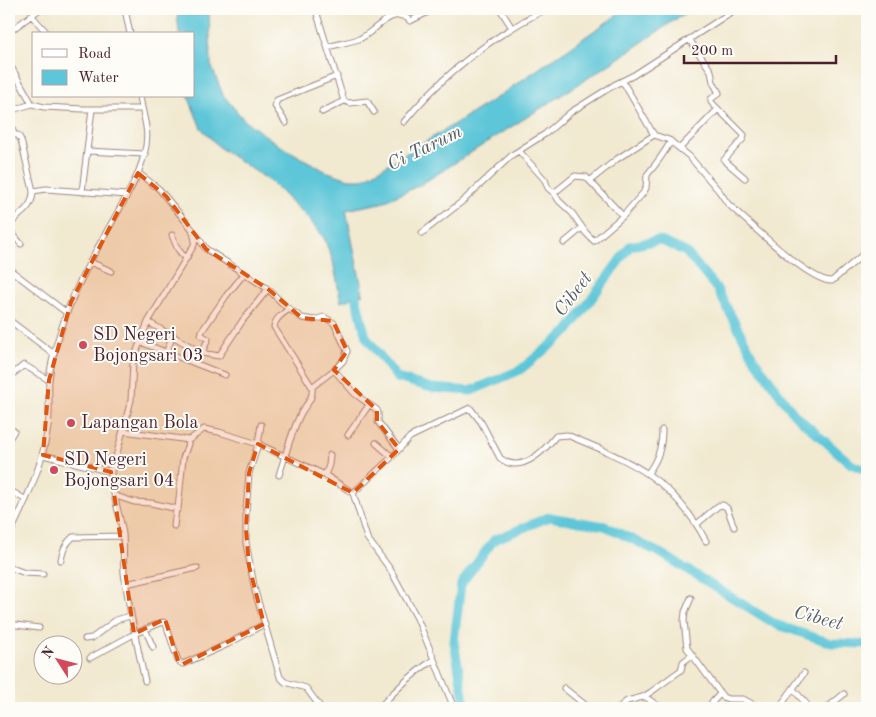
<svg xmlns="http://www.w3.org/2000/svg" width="876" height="717" font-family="'Old Standard TT',serif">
<rect width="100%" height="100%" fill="#fdfcf7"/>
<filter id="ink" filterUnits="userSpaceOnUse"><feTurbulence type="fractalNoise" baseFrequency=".02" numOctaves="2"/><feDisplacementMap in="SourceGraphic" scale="10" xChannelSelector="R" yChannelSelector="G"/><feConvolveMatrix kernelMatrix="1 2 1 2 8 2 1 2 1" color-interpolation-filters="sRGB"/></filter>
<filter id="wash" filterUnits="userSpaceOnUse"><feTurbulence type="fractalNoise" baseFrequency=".0096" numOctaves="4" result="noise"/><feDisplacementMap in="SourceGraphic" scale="20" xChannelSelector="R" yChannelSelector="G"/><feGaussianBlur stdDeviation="1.12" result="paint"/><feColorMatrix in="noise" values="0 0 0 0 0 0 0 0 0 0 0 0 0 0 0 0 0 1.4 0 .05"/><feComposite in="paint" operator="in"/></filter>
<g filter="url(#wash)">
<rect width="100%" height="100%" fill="#f1e9d0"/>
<!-- water -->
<path fill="#5dc6d8" stroke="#547282" d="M177,9H209L211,65L223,95L245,121L279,145L325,171L349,179H363L399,158L490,102L626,9H691L604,68L420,185L381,203L346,210L363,294L341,302L333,261L324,238L309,219L270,181L220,148L201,128L188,96H194V34H179Z"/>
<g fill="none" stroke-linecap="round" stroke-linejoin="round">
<!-- river -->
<path stroke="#5dc6d8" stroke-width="9" d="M353,285L366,337L397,378L432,388L471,391L520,370L568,331L630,246L659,240L686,252L717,289L755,360L794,414L851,464L867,471
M467,708L464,700L454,642L461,584L494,540L549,517L605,526L662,554L775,624L831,643L867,644"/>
</g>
</g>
<g filter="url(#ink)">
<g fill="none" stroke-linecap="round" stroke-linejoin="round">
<!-- minor casing -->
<g stroke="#9e847e" stroke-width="7">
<path id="minor" d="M125,9L130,34
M317,9V14L344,101L350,103L367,101L374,112
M500,9L512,28
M31,15L48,34
M9,32L40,9
M689,39L711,71L713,82L719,93L711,99V102L744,135L743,139L724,160L745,178
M328,47C338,44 349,42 359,39C373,34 394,3 410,21L434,9
M9,63L32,104
M623,82L654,135L669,140L689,156L719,191L728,204C748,221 809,282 832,281L867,251
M322,112L344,101
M9,115L12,110L32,104L44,107L83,109H141
M9,115L14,135
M404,122C443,74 491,37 546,9
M286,123L275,106L277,100L337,76
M14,135H18L21,140L33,191C33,209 20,212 10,225L12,233L21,244
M680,148L718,109
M87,151L145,154
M519,151L545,180L548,188L554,193L559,201L572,213L586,233L594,241L623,216L644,192L646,188L647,175C657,163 663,155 671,141
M591,180L617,159L654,135
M33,191L46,189L127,195
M82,192L92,109
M554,193L575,176L586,177L623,216
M194,232L206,249L268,289L285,306L302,318L314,320L324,317L334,323L347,351L343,361L334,370L355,394L377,410L378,413V422L399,449
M422,233L464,200L512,155L545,134L571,112L614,85L634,75L736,9
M172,235C176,245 178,253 187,258
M564,243L582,228
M90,262L111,271
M9,269L67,313
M9,320L54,354
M148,322L202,353L219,356L243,320L268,289
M140,342L225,375
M166,353L173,335
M202,353L208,339L201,335L202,331L226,296L244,274
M9,377L24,365L49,380
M312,387L334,370
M261,425L258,444L249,473L246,512V543L255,591L280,677L285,682L306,688L321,708
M123,431L189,440L204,429L219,432L258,444L325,475L353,493L367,538L390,569L417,618L454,708
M348,435L369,405
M9,439L14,431
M376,443L392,457
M43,455L108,471L113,468L131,400L133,362L140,342L148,322L194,245L195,240L192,229L159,189L138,173
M111,471C111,492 120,513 123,534C124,547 123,560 124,573C129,610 137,645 145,681
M648,473C658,459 662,447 662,430
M279,475C286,454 290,436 300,415C305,405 314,399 312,387L274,327C275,318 283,314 289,309
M325,475L329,465L330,455
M9,490L26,500
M353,493L392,457L410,437L470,408L481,422L500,458C521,475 543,452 556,436L567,435C630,461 672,477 706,541
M116,496L134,502L151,503L178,509L183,458L188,444
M697,524L718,506L723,505L727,508L734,527
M174,526L176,509
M9,536C25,502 41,470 47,433C51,416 48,398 49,381C51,358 59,336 66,315C79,278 100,244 119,210C129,192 139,175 144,155C151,131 143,119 140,96
M61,560C63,550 65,544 73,537L123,536
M9,567L25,573L43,574
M126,584L197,568
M691,598L685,612L684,621L687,648L723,697L728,699H743L760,708
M9,624L39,628
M145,629L153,647
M85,639L92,638L116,620L130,616
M90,658L134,634L163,622L166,624L178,661L183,664L228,644L264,624
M564,688L589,708
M793,689L810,708
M644,696L661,708
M9,707L10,708
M379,708C396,689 412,674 433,660
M618,708L627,701L643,697L651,692L681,670L683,662L692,655
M707,708L720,694
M779,708L804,673
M827,708L844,694"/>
</g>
<!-- minor -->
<use href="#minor" stroke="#fff" stroke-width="5"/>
</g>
</g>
<!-- marked area -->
<path fill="#e0560e" fill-opacity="0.2" stroke="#e0560e" stroke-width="4" stroke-dasharray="10 6" stroke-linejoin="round" d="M138,173L166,196L206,249L268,289L302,318L333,321L347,351L334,370L377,410V421L399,449L353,493L258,444L249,473L246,529L249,566L264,624L183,664L178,661L165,619L134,634L111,472L43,455L49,380L71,302Z"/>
<!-- markers -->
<g fill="#d1495b" stroke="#fdfcf7" stroke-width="2">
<circle cx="83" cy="345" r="5"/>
<circle cx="71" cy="423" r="5"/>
<circle cx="54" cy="470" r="5"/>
</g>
<g text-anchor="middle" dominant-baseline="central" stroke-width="4" stroke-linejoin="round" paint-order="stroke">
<!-- poi labels -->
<g font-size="18" fill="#4a1f2b" stroke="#fdfcf7" text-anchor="start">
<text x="93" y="335">SD Negeri<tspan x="93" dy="21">Bojongsari 03</tspan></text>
<text x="81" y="423">Lapangan Bola</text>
<text x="64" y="460">SD Negeri<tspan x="64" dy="21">Bojongsari 04</tspan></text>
</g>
<!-- water labels -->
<g font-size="19" font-style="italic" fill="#515968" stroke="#fdfcf7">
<text transform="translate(425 149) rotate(-26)">Ci Tarum</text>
<text transform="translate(574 295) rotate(-53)">Cibeet</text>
<text transform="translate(818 619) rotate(15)">Cibeet</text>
</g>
</g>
<!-- margin -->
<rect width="876" height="717" fill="none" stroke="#fdfcf7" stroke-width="30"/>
<!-- legend -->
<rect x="32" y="32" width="162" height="65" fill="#fdfcf7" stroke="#b5a4a5"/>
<rect x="42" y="49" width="25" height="8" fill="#ffffff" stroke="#b5a4a5"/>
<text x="78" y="58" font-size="15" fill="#4a1f2b">Road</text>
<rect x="42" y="70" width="25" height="15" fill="#5dc6d8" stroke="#b5a4a5"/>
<text x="78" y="82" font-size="15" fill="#4a1f2b">Water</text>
<!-- north arrow -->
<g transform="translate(58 660) rotate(306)"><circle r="24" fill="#fdfcf7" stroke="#b5a4a5"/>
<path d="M0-4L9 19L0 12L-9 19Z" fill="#d1495b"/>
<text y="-8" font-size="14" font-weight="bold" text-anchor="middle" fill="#4a1f2b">N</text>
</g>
<!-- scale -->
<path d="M684 55v8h152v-8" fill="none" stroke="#4a1f2b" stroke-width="2.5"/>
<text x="691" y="55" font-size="15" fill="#4a1f2b" stroke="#fdfcf7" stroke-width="4" paint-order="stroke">200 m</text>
</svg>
